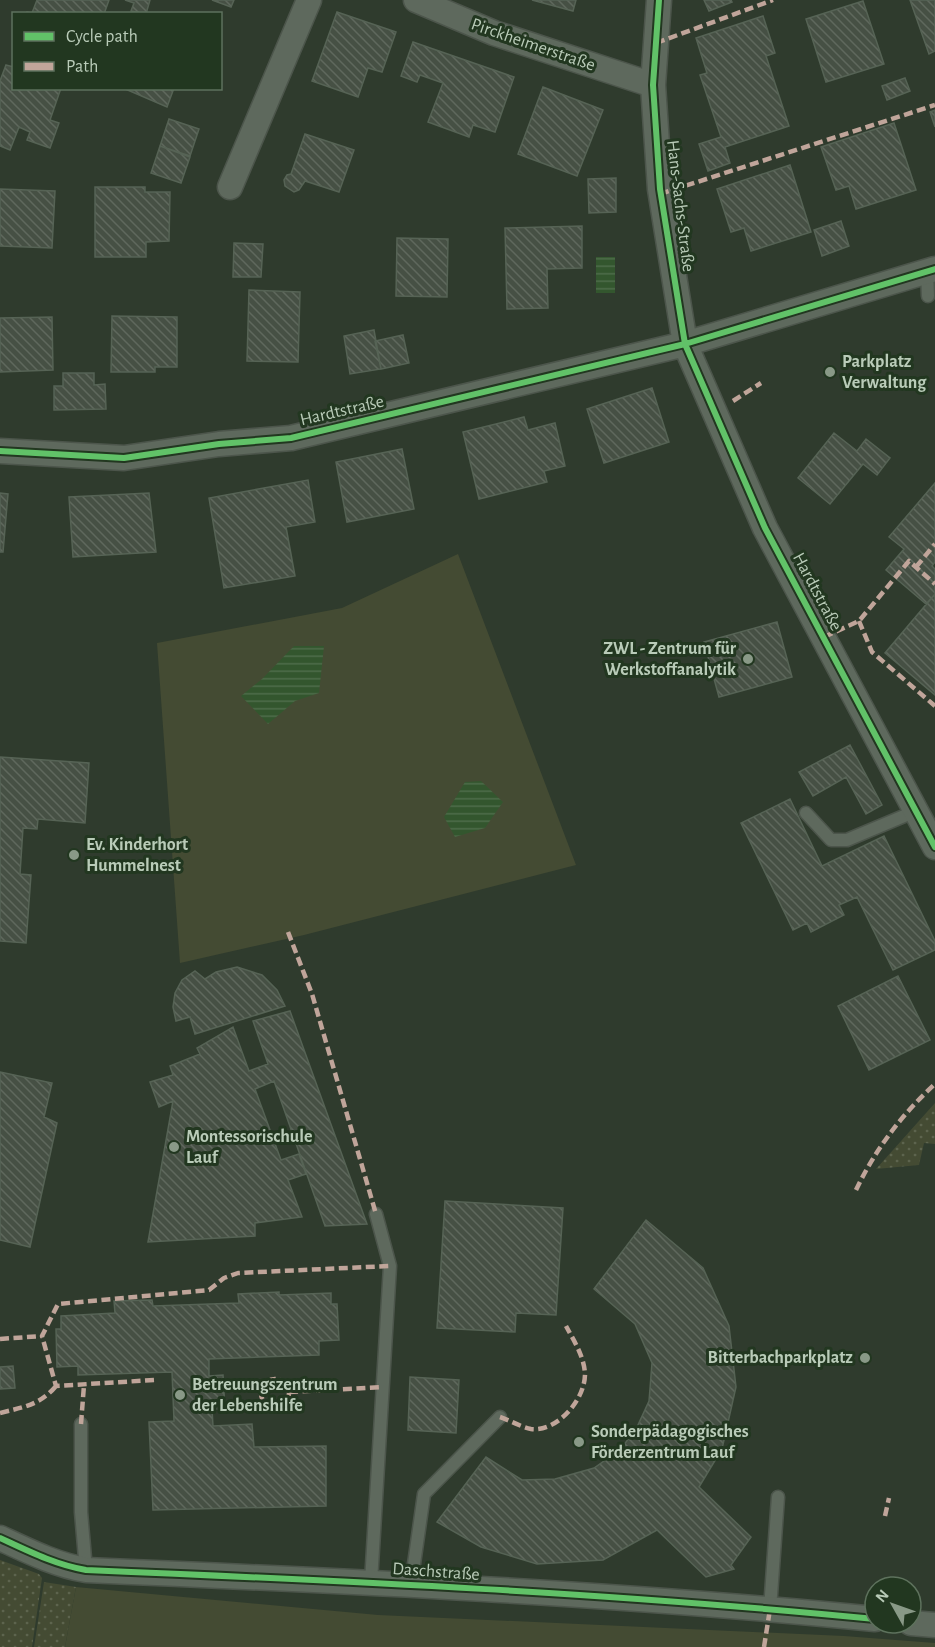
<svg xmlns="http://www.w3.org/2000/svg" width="935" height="1647" font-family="'Alegreya Sans',sans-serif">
<defs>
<pattern id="grass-dots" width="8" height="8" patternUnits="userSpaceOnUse" patternTransform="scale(1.5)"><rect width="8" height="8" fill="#444b33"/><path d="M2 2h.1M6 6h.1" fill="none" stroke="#5d644e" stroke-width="1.8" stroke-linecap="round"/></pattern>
<pattern id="water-rules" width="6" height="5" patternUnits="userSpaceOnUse" patternTransform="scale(1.5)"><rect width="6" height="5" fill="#33562e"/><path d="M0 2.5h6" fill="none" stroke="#4e6d4a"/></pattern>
<pattern id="building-back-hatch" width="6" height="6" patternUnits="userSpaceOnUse" patternTransform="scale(1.5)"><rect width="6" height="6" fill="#465044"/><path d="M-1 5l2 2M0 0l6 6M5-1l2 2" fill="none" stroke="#5f685d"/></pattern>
</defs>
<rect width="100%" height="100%" fill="#2f3b2d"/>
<!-- grass -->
<path fill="url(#grass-dots)" d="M935,1103V1144L924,1143L919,1165L876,1169Z
M0,1560L39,1574L42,1578L32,1647H0Z
M44,1582L76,1587L65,1647H34Z"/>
<!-- garden -->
<path fill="#444b33" d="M458,554L576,865L304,935L180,963L157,643L342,608Z
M76,1587L378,1615L844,1636L935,1643V1647H65Z"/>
<!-- water -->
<path fill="url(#water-rules)" d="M596,257H615V293H596Z
M294,646H324L319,693L295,701L268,724L241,696L262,679Z
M481,781L503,802L485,828L455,837L444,817L465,782Z"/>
<!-- building -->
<path fill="url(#building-back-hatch)" stroke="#566355" stroke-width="1.5" d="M37,0H109L104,14H26L27,12L32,13Z
M125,0H150L146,14L131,11L134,3Z
M212,0H234L231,7Z
M532,0H576L573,11Z
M704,0H731L732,2L709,11Z
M910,0H935V51L929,54Z
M863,1L884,64L826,82L806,19Z
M337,12L396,32L382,72L368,68L358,97L312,81Z
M763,16L775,53L766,56L789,126L725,147L730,163L708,171L699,144L721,137L700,75L707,73L696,38Z
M413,42L514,77L495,132L473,125L469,137L428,122L443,83L420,75L417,82L401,76Z
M6,65L14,67V88H61L50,120L59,123L50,148L27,140L30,132L19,127L10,150L0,146V81Z
M905,78L910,91L887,100L882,86Z
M543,87L603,110L577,176L518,154Z
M123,88H174L167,107Z
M935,110V127L930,112Z
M169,119L199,129L190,156L160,146Z
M894,123L916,190L856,209L849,186L836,190L821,147Z
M305,134L354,150L339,192L305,181L299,190L294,192L285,186L284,180L287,175L291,174Z
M160,146L190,157L181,183L151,173Z
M790,165L811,232L751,251L744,228L731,232L717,189Z
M616,178V212L589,213L588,179Z
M95,187H145V192H170L169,241L146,242V257H95Z
M0,189L55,191L52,248L0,246Z
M841,221L849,246L822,256L814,230Z
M582,226V268L547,269L548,308L507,309L505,228Z
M397,238L448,239L447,297L396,296Z
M234,243L263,244L261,277H233Z
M249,290L300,292L298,362L247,361Z
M112,316L177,317V367H155V372H111Z
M52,317L53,370L0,372V318Z
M374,330L381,369L350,374L344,336Z
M403,335L409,363L381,369L375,341Z
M63,373H94V385L105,384L106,409L54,410V386H63Z
M652,388L669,442L604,463L587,409Z
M524,417L528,430L555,423L565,466L544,471L547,482L479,499L463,432Z
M834,433L857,451L866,439L890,458L877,475L863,464L830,504L798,478Z
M402,449L414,509L347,522L336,462Z
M308,480L315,522L286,527L295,576L224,588L209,498Z
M935,483V562L932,566L935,569V594L926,604L886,570L904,549L889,537Z
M0,493L8,494L3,552H0Z
M149,493L156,552L73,557L69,497Z
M935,594V695L885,653Z
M777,622L792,677L719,697L704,642Z
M850,745L882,805L866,814L846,777L813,796L799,772Z
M0,757L89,763L85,823L38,819L37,829L23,828L20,874L31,875L26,943L0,941Z
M790,799L822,866L884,836L935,941V950L893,970L857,897L839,905L844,915L811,932L807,923L793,930L741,823Z
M237,967L262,975L277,990L285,1006L195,1034L190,1017L176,1021L173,1007L175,993L182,980L195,971L205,979L216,972Z
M898,976L930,1040L869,1070L838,1006Z
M290,1011L367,1224L325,1226L274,1081L255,1089L281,1160L299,1154L306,1174L288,1180L302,1217L255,1223V1236L148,1242L173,1101L159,1107L150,1082L173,1075L170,1066L200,1054L197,1048L233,1027L249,1071L268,1064L253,1021Z
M0,1072L52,1083L44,1117L57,1123L30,1247L0,1240Z
M445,1201L563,1208L556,1315L516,1313L515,1332L437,1328Z
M646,1220L703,1268L729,1326L736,1387L722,1449L699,1487L751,1537L731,1565L734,1569L706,1577L657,1530L603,1560L537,1564L481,1547L437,1522L486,1457L522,1480L555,1479L594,1468L621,1449L637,1427L649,1401L652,1363L635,1324L594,1289Z
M279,1292V1295L331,1293V1304H337L339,1340L319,1341V1355L209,1359V1376L223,1375L225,1409H212L213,1426L252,1424L254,1447L326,1446V1506L153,1510L149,1422L174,1421L172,1372L78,1375V1366L57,1367L56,1329H61V1316L115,1313L114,1301L152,1300L153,1306L239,1303L238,1294Z
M13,1366L15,1388L0,1389V1367Z
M410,1377L459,1380L456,1433L408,1430Z"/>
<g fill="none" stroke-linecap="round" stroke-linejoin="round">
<!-- service casing -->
<g stroke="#4c554b" stroke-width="15">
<path id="service" d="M927,271L928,296
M806,813L831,840H847L916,811
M81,1424V1512L86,1570
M371,1582L390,1266L376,1214
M411,1585L424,1494L500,1417
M770,1609L778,1497"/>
</g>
<!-- minor casing -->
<g stroke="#4c554b" stroke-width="27">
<path id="minor" d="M416,0L494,33L653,85
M659,0L653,85L660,189L685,344L765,528L935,847
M230,187L309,0
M0,451L124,458L219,444L291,438L685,344L935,269
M0,1538C28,1551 56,1565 86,1570C349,1581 613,1593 875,1619
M911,1623L935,1625"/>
</g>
<!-- service -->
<use href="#service" stroke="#5e695d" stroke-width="12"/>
<!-- minor -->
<use href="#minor" stroke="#5e695d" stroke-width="24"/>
<!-- quiet -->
<path stroke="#c0a59a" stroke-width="4.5" stroke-dasharray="9 4.5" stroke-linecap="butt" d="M656,43L773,0
M660,194L935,105
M733,401L761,383
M916,567L935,544
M859,621L872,652L935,706
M824,637L859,621L909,561L935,584
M288,932L312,994L376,1214
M856,1190C875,1150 902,1114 935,1084
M0,1339L42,1336
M261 1393a14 14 0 1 1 28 0a14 14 0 1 1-28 0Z
M154,1380L56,1386L42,1336L58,1304L209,1290L224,1278L238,1273L390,1266
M289,1392L383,1387
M0,1413C24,1407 40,1405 56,1386
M500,1417C509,1420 521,1427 531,1429C557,1432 585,1400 585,1374C584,1356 574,1341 566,1326
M81,1424L84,1385
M885,1516L889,1498
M764,1647L770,1609"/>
<!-- cycleway casing -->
<g stroke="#223720" stroke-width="10">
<path id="cycleway" d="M659,0L653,85L660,189L685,344L765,528L935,847
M0,451L124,458L219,444L291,438L685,344L935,269
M0,1538C28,1551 56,1565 86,1570C349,1581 613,1593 875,1619"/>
</g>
<!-- cycleway -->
<use href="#cycleway" stroke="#61c268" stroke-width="6"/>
</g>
<!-- markers -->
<g fill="#899987" stroke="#223720" stroke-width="2">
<circle cx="830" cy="372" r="6"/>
<circle cx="748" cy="659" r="6"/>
<circle cx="74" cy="855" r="6"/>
<circle cx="174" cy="1147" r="6"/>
<circle cx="865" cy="1358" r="6"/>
<circle cx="180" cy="1395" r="6"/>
<circle cx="579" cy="1442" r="6"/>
</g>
<g text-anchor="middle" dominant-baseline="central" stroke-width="6" stroke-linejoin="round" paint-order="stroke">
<!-- street labels -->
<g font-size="18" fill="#b9cbb8" stroke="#223720">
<text transform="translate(533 45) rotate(19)">Pirckheimerstraße</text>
<text transform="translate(680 206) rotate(83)">Hans-Sachs-Straße</text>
<text transform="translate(342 411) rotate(-13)">Hardtstraße</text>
<text transform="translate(817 592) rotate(62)">Hardtstraße</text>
<text transform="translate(436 1572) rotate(4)">Daschstraße</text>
</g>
<!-- poi labels -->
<g font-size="18" font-weight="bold" fill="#b9cbb8" stroke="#223720" text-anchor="start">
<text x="842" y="362">Parkplatz<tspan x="842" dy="21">Verwaltung</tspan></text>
<text x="736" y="649" text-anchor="end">ZWL - Zentrum für<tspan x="736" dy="21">Werkstoffanalytik</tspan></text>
<text x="86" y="845">Ev. Kinderhort<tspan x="86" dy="21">Hummelnest</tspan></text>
<text x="186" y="1137">Montessorischule<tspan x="186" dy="21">Lauf</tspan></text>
<text x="853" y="1358" text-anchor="end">Bitterbachparkplatz</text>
<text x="192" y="1385">Betreuungszentrum<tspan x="192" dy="21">der Lebenshilfe</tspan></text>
<text x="591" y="1432">Sonderpädagogisches<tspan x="591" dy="21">Förderzentrum Lauf</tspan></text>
</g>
</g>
<!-- legend -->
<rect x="12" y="12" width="210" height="78" fill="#223720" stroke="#5e725d" stroke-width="1.5"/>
<rect x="24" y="32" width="30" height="9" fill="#61c268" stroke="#5e725d" stroke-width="1.5"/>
<text x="66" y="42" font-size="18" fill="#b9cbb8">Cycle path</text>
<rect x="24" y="62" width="30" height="9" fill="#c0a59a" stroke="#5e725d" stroke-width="1.5"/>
<text x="66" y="72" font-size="18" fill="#b9cbb8">Path</text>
<!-- north arrow -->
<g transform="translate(893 1605) rotate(310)"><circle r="28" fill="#223720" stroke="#5e725d" stroke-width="1.5"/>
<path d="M0-4.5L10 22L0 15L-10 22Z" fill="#899987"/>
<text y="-9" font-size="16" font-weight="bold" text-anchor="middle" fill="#b9cbb8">N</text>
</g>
</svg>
